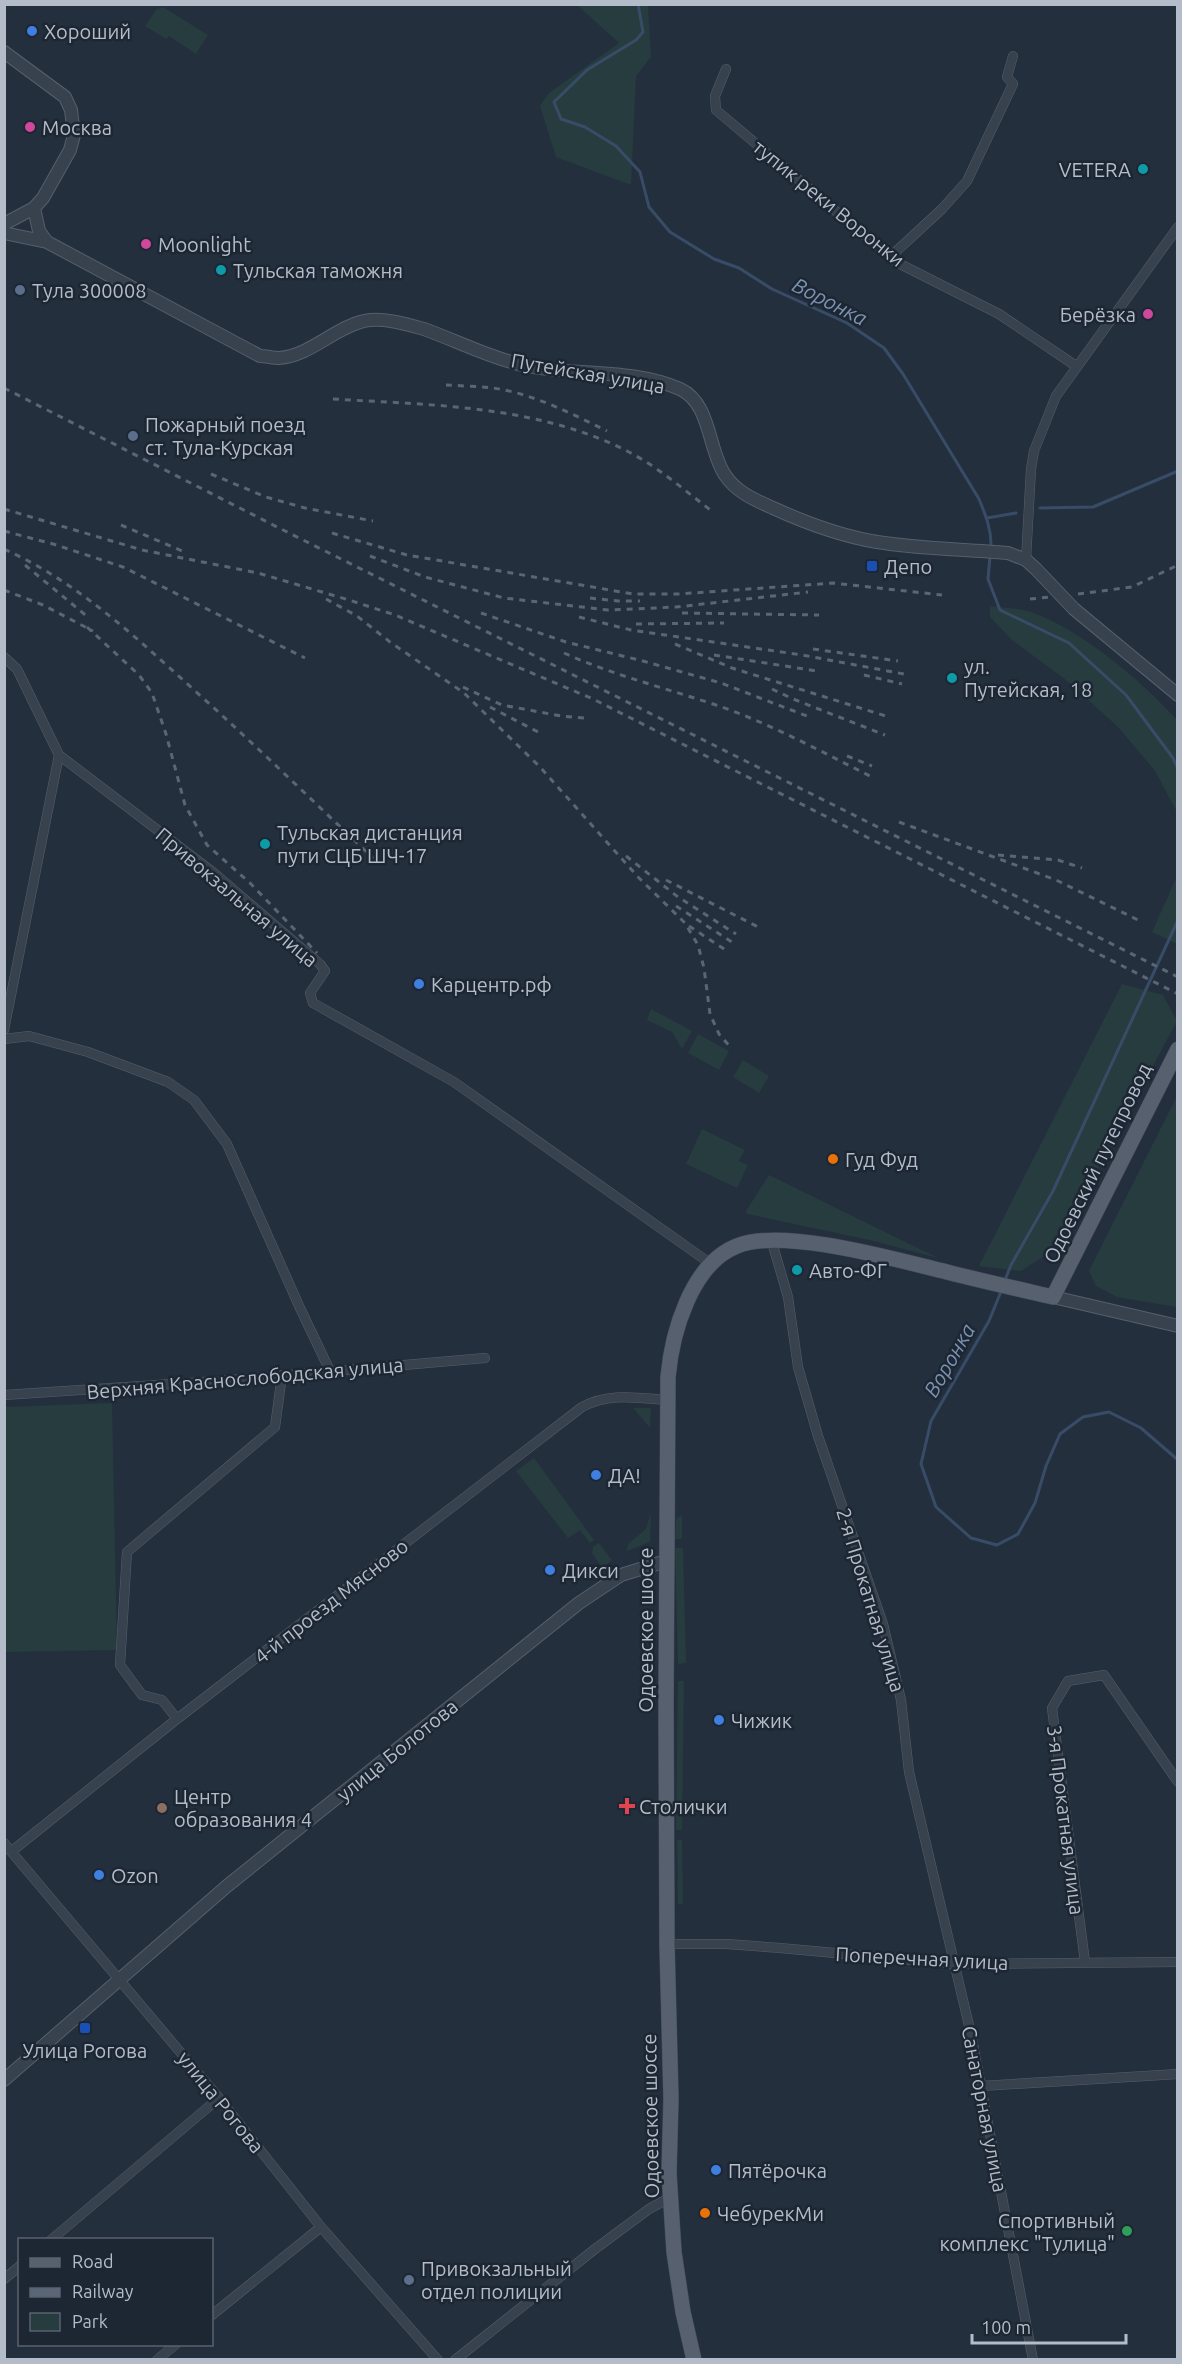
<svg xmlns="http://www.w3.org/2000/svg" width="1182" height="2364" font-family="Ubuntu,sans-serif">
<rect width="100%" height="100%" fill="#242f3e"/>
<!-- green -->
<path fill="#263c3f" d="M577,5H648L651,57L636,76L631,185L556,157L540,106L549,93L619,43Z
M163,7L208,35L196,54L169,36L166,39L145,26L156,10Z
M990,606C1003,608 1018,608 1031,612C1082,630 1142,681 1177,720V944L1152,932L1177,876L1176,810L1155,771L1119,728L1066,680L1012,640L990,617Z
M1122,984L1163,995L1177,1021L1055,1249L1021,1271L979,1266Z
M651,1009L692,1031L682,1049L672,1032L647,1020Z
M698,1034L729,1051L719,1070L688,1053Z
M743,1060L769,1076L759,1093L733,1077Z
M1177,1096V1307L1117,1297L1096,1286L1089,1271Z
M702,1129L745,1150L739,1161L748,1165L737,1188L686,1164Z
M769,1175L938,1258L874,1241L747,1214L746,1211Z
M112,1403L117,1650L5,1652L4,1407Z
M633,1408H651L650,1428Z
M534,1458L594,1540L590,1543L580,1530L568,1538L516,1471Z
M651,1512L650,1542L627,1551L628,1544L646,1529Z
M682,1515V1539H675L676,1519Z
M599,1543L612,1560L602,1568L592,1553L593,1547Z
M675,1548H683L686,1663L678,1664Z
M678,1681H684L682,1830H676Z
M677,1840H682L683,1904H678Z"/>
<g fill="none" stroke-linecap="round" stroke-linejoin="round">
<!-- stream -->
<path stroke="#394c67" stroke-width="3" d="M638,4L643,32L636,40L587,70L554,102L561,119L585,127L616,146L640,172L649,207L670,232L714,259L739,268L772,289L847,323L884,348L903,374L979,499C986,516 992,531 991,549
M1040,508L1093,507L1178,471
M987,518L1016,513
M990,556L988,579L1000,610L1069,643L1126,695L1173,758L1178,769
M1005,1280L1011,1265L1053,1191L1178,920
M1002,1289L989,1321L931,1421L921,1464L936,1507L971,1538L997,1545L1018,1534L1035,1503L1046,1466L1060,1434L1083,1417L1109,1412L1141,1428L1178,1460"/>
<!-- minor casing -->
<g stroke="#565f6c" stroke-width="10">
<path id="minor" d="M726,69L715,96L716,110L896,262L999,314L1076,366
M890,257L942,209L967,181L1013,84L1007,77L1013,56
M1026,560L1031,469L1034,451L1056,396L1178,227
M4,657L17,669L59,755L214,873L320,964L325,971L310,993L313,1003L454,1082L711,1264
M4,1030L59,755
M4,1039L29,1036L88,1052L168,1082L194,1100L227,1144L300,1308L330,1371
M771,1239L788,1297L798,1367L818,1436L883,1624L901,1700L909,1772L971,2034L1033,2360
M4,1395L218,1381L485,1358
M177,1719L162,1700L142,1695L120,1665L127,1552L275,1427L282,1375
M4,1843L219,2098L321,2227L438,2360
M12,1851L177,1719L582,1407C609,1392 637,1398 668,1400
M667,1944H727L780,1948L956,1964L1178,1962
M1085,1962L1052,1708L1068,1681L1104,1675L1178,1782
M981,2086L1178,2074
M51,2240L219,2098
M4,2279L20,2266
M212,2315L321,2227
M157,2360L176,2344
M455,2360L595,2249L649,2209L671,2197"/>
</g>
<!-- tertiary casing -->
<g stroke="#565f6c" stroke-width="14">
<path id="tertiary" d="M4,52L65,97L71,110L74,135L70,150L43,198L34,208L4,224
M34,208L39,231L47,242
M4,233L47,242L260,356C266,356 273,358 279,358C310,356 334,328 364,321C383,317 406,324 424,329C457,341 493,359 527,366C577,376 632,368 680,389C711,403 708,450 725,475C736,492 755,500 773,508C806,523 841,536 877,542C920,549 965,549 1008,553L1026,560L1036,569L1074,609L1178,695
M1053,1297L1178,1326
M4,2080L227,1886L579,1603L621,1575L666,1561"/>
</g>
<!-- primary casing -->
<g stroke="#414a57" stroke-width="16">
<path id="primary" d="M694,2360L683,2312L674,2252L669,2173L671,2099L667,1944L666,1702L668,1377C672,1333 691,1264 737,1246C783,1227 897,1260 947,1272C982,1281 1018,1289 1053,1297L1178,1049"/>
</g>
<!-- minor -->
<use href="#minor" stroke="#38414e" stroke-width="9"/>
<!-- tertiary -->
<use href="#tertiary" stroke="#38414e" stroke-width="12"/>
<!-- primary -->
<use href="#primary" stroke="#56606e" stroke-width="15"/>
<!-- rail -->
<path stroke="#5a6575" stroke-width="3" stroke-dasharray="6 6" stroke-linecap="butt" d="M446,385C461,386 478,386 493,388C534,394 570,413 607,431
M4,388L281,529L1178,977
M333,399C430,405 533,405 623,449C656,465 684,490 713,512
M211,474L266,497L305,508L373,521
M4,509L142,550L258,573L349,600L395,615L593,699L1178,994
M121,525L187,553
M4,531L53,544L123,567L305,658
M332,533L407,555L633,594H679L833,583L942,595
M4,549C73,580 128,630 183,680C249,739 312,800 376,861
M370,556L425,577L504,598L608,610L677,607L808,592
M25,565L89,618
M4,590L43,605L93,631
M1078,594L1132,587L1178,565
M590,598L618,601H640
M326,599L357,616L390,642L464,693L540,767L638,877L685,923L698,945L704,968L710,1014L719,1034L732,1049
M1030,599L1050,597
M481,613L566,642L643,661L721,683L812,718
M682,613L819,615
M579,617L631,630L802,655L904,674
M636,624L724,623
M87,627L139,675L152,693L166,734L185,805L207,845L250,883L317,953
M675,644L732,668L889,717
M813,649L898,661
M564,653C613,675 665,688 716,705C769,723 820,751 870,776
M714,655L817,671
M864,675L902,684
M463,687L502,705L561,716L584,718
M772,689L793,699L885,735
M490,707L538,732
M847,756L872,766
M899,822L1056,880L1138,920
M998,855L1058,860L1082,868
M626,856L678,897L736,934
M666,880L760,928
M676,906L732,942
M689,926L727,951"/>
</g>
<!-- markers -->
<g fill="#3f7fe0" stroke="#1d2633" stroke-width="2">
<circle cx="32" cy="31" r="6"/>
<circle cx="419" cy="984" r="6"/>
<circle cx="596" cy="1475" r="6"/>
<circle cx="550" cy="1570" r="6"/>
<circle cx="719" cy="1720" r="6"/>
<circle cx="99" cy="1875" r="6"/>
<circle cx="716" cy="2170" r="6"/>
</g>
<g fill="#d1479c" stroke="#1d2633" stroke-width="2">
<circle cx="30" cy="127" r="6"/>
<circle cx="146" cy="244" r="6"/>
<circle cx="1148" cy="314" r="6"/>
</g>
<g fill="#0f9aa8" stroke="#1d2633" stroke-width="2">
<circle cx="1143" cy="169" r="6"/>
<circle cx="221" cy="270" r="6"/>
<circle cx="952" cy="678" r="6"/>
<circle cx="265" cy="844" r="6"/>
<circle cx="797" cy="1270" r="6"/>
</g>
<g fill="#5c6f8a" stroke="#1d2633" stroke-width="2">
<circle cx="20" cy="290" r="6"/>
<circle cx="133" cy="436" r="6"/>
<circle cx="409" cy="2280" r="6"/>
</g>
<g fill="#1a4fb4" stroke="#1d2633" stroke-width="2">
<rect x="866" y="560" width="12" height="12" rx="3"/>
<rect x="79" y="2022" width="12" height="12" rx="3"/>
</g>
<g fill="#e8710a" stroke="#1d2633" stroke-width="2">
<circle cx="833" cy="1159" r="6"/>
<circle cx="705" cy="2213" r="6"/>
</g>
<path fill="#e0444e" stroke="#1d2633" stroke-width="2" d="M624 1797h6v6h6v6h-6v6h-6v-6h-6v-6h6z"/>
<circle fill="#8d6e63" stroke="#1d2633" stroke-width="2" cx="162" cy="1808" r="6"/>
<circle fill="#2e9e5b" stroke="#1d2633" stroke-width="2" cx="1127" cy="2231" r="6"/>
<g text-anchor="middle" dominant-baseline="central" stroke-width="5" stroke-linejoin="round" paint-order="stroke">
<!-- poi labels -->
<g font-size="20" fill="#b4bcc9" stroke="#1d2633" text-anchor="start">
<text x="44" y="31">Хороший</text>
<text x="42" y="127">Москва</text>
<text x="1131" y="169" text-anchor="end">VETERA</text>
<text x="158" y="244">Moonlight</text>
<text x="233" y="270">Тульская таможня</text>
<text x="32" y="290">Тула 300008</text>
<text x="1136" y="314" text-anchor="end">Берёзка</text>
<text x="145" y="424">Пожарный поезд<tspan x="145" dy="23">ст. Тула-Курская</tspan></text>
<text x="884" y="566">Депо</text>
<text x="964" y="666">ул.<tspan x="964" dy="23">Путейская, 18</tspan></text>
<text x="277" y="832">Тульская дистанция<tspan x="277" dy="23">пути СЦБ ШЧ-17</tspan></text>
<text x="431" y="984">Карцентр.рф</text>
<text x="845" y="1159">Гуд Фуд</text>
<text x="809" y="1270">Авто-ФГ</text>
<text x="608" y="1475">ДА!</text>
<text x="562" y="1570">Дикси</text>
<text x="731" y="1720">Чижик</text>
<text x="174" y="1796">Центр<tspan x="174" dy="23">образования 4</tspan></text>
<text x="639" y="1806">Столички</text>
<text x="111" y="1875">Ozon</text>
<text x="85" y="2050" text-anchor="middle">Улица Рогова</text>
<text x="728" y="2170">Пятёрочка</text>
<text x="717" y="2213">ЧебурекМи</text>
<text x="1115" y="2220" text-anchor="end">Спортивный<tspan x="1115" dy="23">комплекс "Тулица"</tspan></text>
<text x="421" y="2268">Привокзальный<tspan x="421" dy="23">отдел полиции</tspan></text>
</g>
<!-- street labels -->
<g font-size="20" fill="#b4bcc9" stroke="#1d2633">
<text transform="translate(829 203) rotate(39)">тупик реки Воронки</text>
<text transform="translate(588 373) rotate(10)">Путейская улица</text>
<text transform="translate(237 897) rotate(40)">Привокзальная улица</text>
<text transform="translate(1097 1163) rotate(-64)">Одоевский путепровод</text>
<text transform="translate(245 1378) rotate(-5)">Верхняя Краснослободская улица</text>
<text transform="translate(871 1600) rotate(73)">2-я Прокатная улица</text>
<text transform="translate(331 1601) rotate(-38)">4-й проезд Мясново</text>
<text transform="translate(645 1630) rotate(-90)">Одоевское шоссе</text>
<text transform="translate(397 1750) rotate(-39)">улица Болотова</text>
<text transform="translate(1066 1820) rotate(83)">3-я Прокатная улица</text>
<text transform="translate(922 1958) rotate(3)">Поперечная улица</text>
<text transform="translate(221 2102) rotate(51)">улица Рогова</text>
<text transform="translate(985 2109) rotate(79)">Санаторная улица</text>
<text transform="translate(650 2116) rotate(-91)">Одоевское шоссе</text>
</g>
<!-- water labels -->
<g font-size="21" font-style="italic" fill="#7c92b1" stroke="#1d2633">
<text transform="translate(830 301) rotate(27)">Воронка</text>
<text transform="translate(949 1360) rotate(-60)">Воронка</text>
</g>
</g>
<!-- border -->
<rect width="1182" height="2364" fill="none" stroke="#b4bcc9" stroke-width="12"/>
<!-- legend -->
<rect x="18" y="2238" width="195" height="108" fill="#1d2633" stroke="#59626f" stroke-width="1.5"/>
<rect x="30" y="2258" width="30" height="9" fill="#56606e" stroke="#59626f" stroke-width="1.5"/>
<text x="72" y="2268" font-size="18" fill="#b4bcc9">Road</text>
<rect x="30" y="2288" width="30" height="9" fill="#5a6575" stroke="#59626f" stroke-width="1.5"/>
<text x="72" y="2298" font-size="18" fill="#b4bcc9">Railway</text>
<rect x="30" y="2313" width="30" height="18" fill="#263c3f" stroke="#59626f" stroke-width="1.5"/>
<text x="72" y="2328" font-size="18" fill="#b4bcc9">Park</text>
<!-- scale -->
<path d="M972 2334v9h154v-9" fill="none" stroke="#b4bcc9" stroke-width="3"/>
<text x="981" y="2334" font-size="18" fill="#b4bcc9" stroke="#1d2633" stroke-width="4.5" paint-order="stroke">100 m</text>
</svg>
